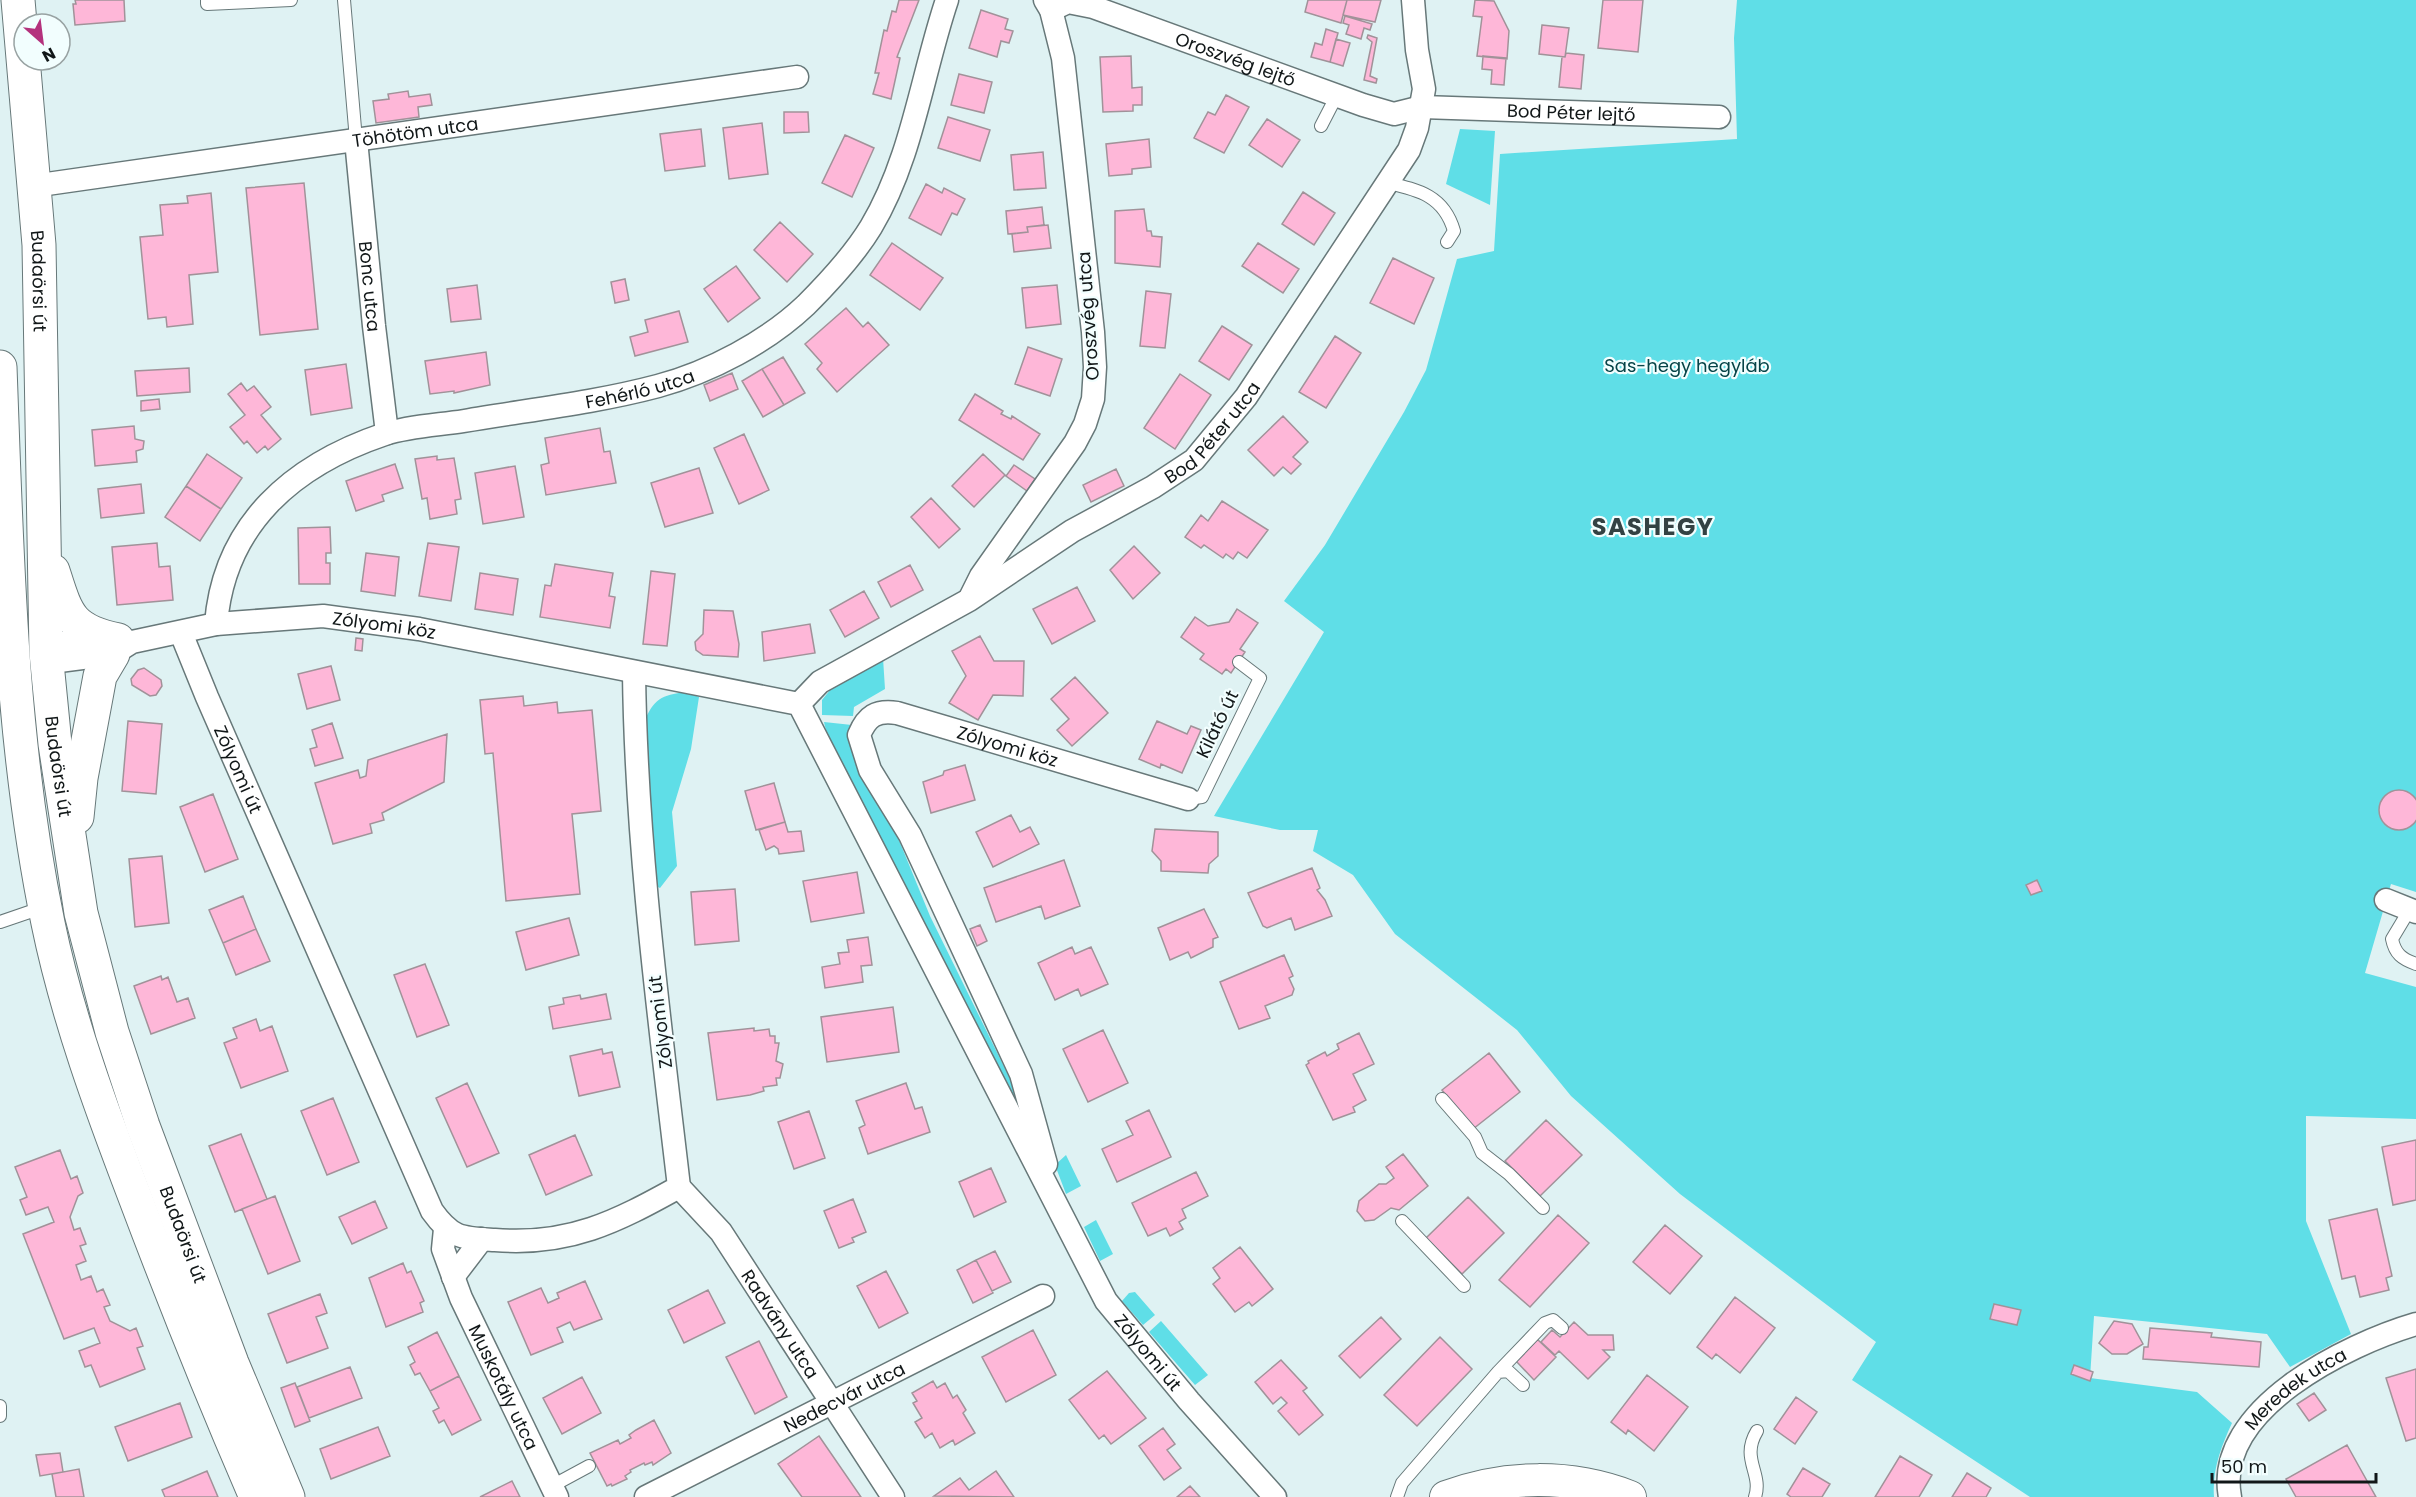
<svg xmlns="http://www.w3.org/2000/svg" width="2416" height="1497" font-family="Poppins,sans-serif">
<rect width="100%" height="100%" fill="#dff2f3"/>
<!-- green -->
<path fill="#5fdee7" d="M1737,0H2416V892L2391,884L2365,973L2416,987V1119L2306,1116V1221L2351,1334L2290,1367L2267,1334L2094,1316L2090,1378L2197,1392L2232,1423C2221,1447 2212,1470 2214,1497H2030L1852,1380L1876,1342L1680,1194L1571,1096L1517,1030L1395,934L1353,875L1313,851L1318,830H1280L1214,816L1324,632L1284,601L1325,545L1404,412L1426,370L1457,259L1494,251L1500,154L1737,139L1734,38Z
M1460,129L1495,131L1490,205L1446,184Z
M883,658L885,689L854,707L853,716L822,715V700L830,690Z
M686,692L699,697L691,749L672,812L677,866L660,888L656,886L644,722C654,699 661,695 686,692Z
M824,722L852,725L930,916L1018,1095L1029,1131L827,735Z
M1066,1155L1081,1186L1066,1194L1055,1165Z
M1096,1220L1113,1254L1100,1261L1084,1227Z
M1135,1292L1155,1315L1143,1325L1122,1301L1129,1293Z
M1161,1321L1208,1375L1195,1385L1149,1332Z"/>
<!-- building -->
<path fill="#feb7d8" stroke="#a19299" stroke-width="1.5" d="M75,0H124L125,21L75,25L73,4H76Z
M899,0H919L897,57L900,58L891,99L873,94L879,73H875L884,30L887,31L892,11L896,12Z
M1308,0H1347L1341,23L1305,12Z
M1347,0H1381L1375,22L1343,15Z
M1475,0L1494,1L1509,31L1507,59L1477,56L1482,17L1473,16Z
M1603,0H1643L1638,52L1598,48Z
M981,10L1008,19L1005,29L1013,31L1009,43L1001,41L997,57L969,48Z
M1345,16L1372,24L1370,30L1364,28L1361,39L1346,34L1349,25L1343,23Z
M1542,25L1569,28L1565,57L1539,54Z
M1326,29L1338,33L1330,62L1311,57L1315,43L1322,45Z
M1368,35L1377,38L1370,76L1377,79L1376,83L1364,80L1372,42L1367,38Z
M1336,39L1350,43L1343,66L1330,62Z
M1566,53L1584,55L1581,89L1559,87L1562,57H1565Z
M1131,56L1132,88L1142,87V105H1133V111L1103,112L1100,57Z
M1483,56L1506,58L1504,85L1491,84L1492,70L1482,69Z
M959,74L992,82L984,113L951,105Z
M408,91L409,97L430,94L432,105L418,107L419,117L376,123L373,101L389,99L388,94Z
M1226,95L1249,107L1224,153L1194,138L1208,112L1215,115Z
M784,112H808L809,132L784,133Z
M948,117L990,130L980,161L938,148Z
M1267,119L1300,140L1282,167L1249,145Z
M762,123L768,174L729,179L723,128Z
M701,129L705,166L665,171L660,134Z
M845,135L874,148L852,197L822,183Z
M1149,139L1151,167L1132,169V174L1109,176L1106,144Z
M1043,152L1046,188L1014,190L1011,155Z
M304,183L318,329L260,335L246,188Z
M926,184L942,193L944,188L965,199L957,215L952,213L941,235L909,218Z
M1303,192L1335,213L1314,245L1282,224Z
M211,193L218,272L189,275L193,324L167,327L166,317L148,319L140,237L163,235L160,205L188,203L187,196Z
M1042,207L1044,225L1027,227L1028,232L1008,234L1006,211Z
M1144,209L1147,231H1151L1152,236L1162,237L1160,267L1115,263V211Z
M780,222L813,254L787,282L754,250Z
M1048,225L1051,248L1014,252L1012,234L1028,232L1027,227Z
M892,243L943,278L920,310L870,275Z
M1258,243L1299,269L1283,293L1242,266Z
M1393,258L1434,278L1414,324L1370,303Z
M736,266L760,298L728,322L704,289Z
M625,279L629,300L615,303L611,282Z
M477,285L481,319L451,322L447,289Z
M1057,285L1061,324L1026,328L1022,288Z
M1146,291L1171,294L1165,348L1140,346Z
M846,308L863,327L868,322L889,345L837,392L817,369L822,363L805,344Z
M679,311L688,342L635,356L630,337L648,332L645,320Z
M1222,326L1252,345L1229,380L1199,361Z
M1335,336L1361,353L1326,408L1299,392Z
M1028,347L1062,359L1050,396L1015,384Z
M486,352L490,385L454,393V391L430,394L425,361Z
M783,357L805,393L784,405L762,369Z
M346,364L352,408L311,415L305,370Z
M189,368L190,392L137,396L135,371Z
M762,369L784,405L763,417L742,381Z
M732,373L738,389L710,401L704,385Z
M1180,374L1211,395L1175,449L1144,428Z
M241,383L247,391L254,386L271,407L261,415L281,439L268,450L265,446L257,453L247,441L244,444L230,427L245,415L228,394Z
M975,394L1003,411L1001,414L1011,419L1012,416L1040,434L1023,460L959,420Z
M159,399L160,409L141,411V401Z
M1283,416L1308,442L1293,457L1301,464L1291,474L1283,467L1274,476L1248,450Z
M134,426L135,439L144,441L143,449L136,451L137,462L95,466L92,430Z
M600,428L604,452L610,451L616,483L546,495L541,465L549,463L545,438Z
M744,434L769,490L739,504L714,448Z
M207,454L242,478L221,509L186,486Z
M983,454L1005,475L974,507L952,486Z
M437,456V460L454,458L461,499L455,500L457,514L430,519L427,498L422,499L415,459Z
M395,464L403,488L382,495L384,501L356,511L346,481Z
M1014,465L1035,479L1027,491L1006,476Z
M515,466L524,517L483,524L475,473Z
M699,468L713,513L665,527L651,483Z
M1116,469L1124,486L1091,502L1083,485Z
M141,484L144,513L101,518L98,489Z
M186,486L221,509L200,541L165,517Z
M931,498L960,529L939,548L911,517Z
M1222,501L1268,530L1247,558L1238,552L1233,559L1226,554L1223,558L1204,545L1201,548L1185,537L1201,515L1208,521Z
M330,527L331,553H326V563H330V584H299L298,528Z
M157,543L159,567L170,566L173,600L117,605L112,547Z
M428,543L459,547L451,601L419,596Z
M1134,546L1160,573L1133,599L1110,570Z
M366,553L399,557L395,596L361,591Z
M555,564L613,573L609,596L615,597L610,628L540,617L545,585L551,586Z
M910,565L923,590L891,607L878,582Z
M651,571L675,574L667,646L643,644Z
M480,573L518,579L513,615L475,609Z
M1077,587L1095,621L1052,644L1033,609Z
M864,591L879,618L845,637L830,610Z
M1237,609L1258,623L1240,649L1245,652L1231,673L1226,669L1222,674L1200,659L1204,654L1181,637L1195,617L1208,626L1229,622Z
M704,610L733,611L739,644L738,657L703,655L696,650L695,642L703,634Z
M810,624L815,653L764,661L762,632Z
M980,636L994,661H1024L1023,696L993,695L978,720L949,703L966,676L952,651Z
M356,638L363,639L362,651L355,650Z
M331,666L340,700L307,709L298,674Z
M144,668L161,680L162,686L156,695L150,696L132,685L131,679L138,670Z
M1075,677L1108,713L1072,746L1057,730L1069,719L1051,699Z
M523,696L524,706L557,702L558,713L592,710L601,811L572,814L580,894L506,901L493,753L485,754L480,700Z
M128,721L162,724L156,794L122,791Z
M1157,721L1187,734L1191,726L1201,730L1182,773L1161,764L1160,768L1139,759Z
M332,723L343,758L315,766L310,749L317,747L312,730Z
M447,734L444,782L382,813L384,820L370,824L372,833L333,844L315,783L358,770L360,778L366,776L368,760Z
M965,765L975,800L931,813L923,782L943,775L944,771Z
M774,783L785,822L756,830L745,791Z
M2379 810a20 20 0 1 1 40 0a20 20 0 1 1-40 0Z
M213,794L238,859L205,872L180,807Z
M1011,815L1020,832L1030,827L1039,844L993,867L976,832Z
M785,822L788,832L801,831L804,851L779,854L778,849L774,846L766,850L759,830Z
M1155,829L1218,832V856L1209,864L1208,873L1161,871V861L1152,851Z
M162,856L169,923L135,927L129,859Z
M1064,860L1080,906L1045,919L1041,906L996,922L984,888Z
M1312,868L1320,888L1317,890L1325,900L1332,916L1295,930L1291,918L1267,928L1263,926L1248,893Z
M857,872L864,913L811,922L803,881Z
M2037,880L2042,891L2031,895L2026,885Z
M735,889L739,941L695,945L691,892Z
M243,896L256,929L223,943L209,910Z
M1204,909L1218,937L1213,939V947L1191,958L1188,952L1170,960L1158,928Z
M569,918L579,955L526,970L516,932Z
M980,925L987,941L977,946L970,929Z
M256,929L270,961L236,975L223,943Z
M868,937L872,965L861,966L863,982L825,988L822,967L840,964L838,953L849,952L847,940Z
M1072,947L1075,954L1091,947L1108,984L1081,996L1078,989L1055,1000L1038,963Z
M1284,955L1293,976L1289,978L1294,989L1292,995L1265,1006L1270,1018L1239,1029L1220,982Z
M425,964L449,1025L417,1037L394,975Z
M161,976L162,980L168,977L177,1002L188,998L195,1018L151,1034L134,986Z
M606,994L611,1019L553,1029L549,1007L564,1004L563,998L580,995L581,999Z
M893,1007L899,1052L827,1062L821,1017Z
M256,1019L260,1031L272,1026L288,1071L241,1088L224,1043L237,1038L233,1028Z
M754,1028V1031L769,1029L770,1036H775V1043H779L776,1061L783,1064L780,1078H776L777,1085L763,1087L764,1091L750,1095L717,1100L708,1033Z
M1103,1030L1128,1083L1088,1102L1063,1049Z
M1359,1033L1374,1064L1353,1074L1366,1100L1353,1107L1355,1112L1333,1120L1306,1065L1309,1063L1308,1061L1325,1052L1327,1056L1339,1049L1337,1044Z
M602,1049L603,1054L612,1052L620,1087L579,1096L570,1056Z
M1489,1053L1520,1092L1473,1129L1442,1090Z
M467,1083L499,1153L467,1167L436,1098Z
M906,1083L915,1109L922,1107L930,1132L868,1154L859,1128L865,1125L856,1101Z
M333,1098L359,1162L327,1175L301,1111Z
M1149,1110L1171,1157L1117,1182L1102,1149L1133,1135L1126,1121Z
M809,1111L825,1158L794,1169L778,1122Z
M1546,1120L1582,1155L1540,1196L1505,1161Z
M241,1134L267,1199L235,1212L209,1146Z
M575,1135L592,1175L546,1195L529,1155Z
M2416,1140V1200L2393,1205L2382,1147Z
M60,1150L71,1179L77,1176L83,1193L78,1196L70,1217L74,1230L80,1228L86,1244L80,1246L86,1261L76,1265L81,1280L91,1276L97,1292L103,1289L110,1305L104,1307L110,1321L130,1331L136,1328L143,1346L137,1348L145,1369L100,1387L91,1365L85,1367L79,1351L100,1343L94,1328L64,1339L23,1234L54,1222L48,1207L26,1215L20,1200L27,1197L15,1167Z
M1403,1154L1428,1186L1399,1210L1391,1208L1374,1220L1365,1221L1357,1211L1359,1201L1379,1184H1386L1394,1178L1386,1167Z
M991,1168L1006,1202L974,1217L959,1182Z
M1196,1172L1208,1196L1182,1209L1186,1218L1179,1222L1183,1229L1170,1236L1166,1228L1148,1236L1132,1203Z
M275,1196L300,1261L268,1274L242,1209Z
M1468,1197L1504,1233L1462,1274L1426,1238Z
M853,1199L866,1232L852,1238L854,1242L839,1248L824,1211Z
M375,1201L387,1228L352,1244L339,1217Z
M2377,1209L2392,1276L2386,1278L2389,1290L2360,1297L2355,1276L2342,1279L2329,1220Z
M1558,1215L1589,1243L1530,1307L1499,1280Z
M1665,1225L1702,1256L1670,1294L1633,1262Z
M1240,1247L1273,1289L1252,1306L1249,1302L1235,1312L1213,1284L1220,1278L1213,1268Z
M995,1251L1011,1282L992,1291L976,1260Z
M976,1260L993,1293L973,1303L957,1270Z
M403,1263L407,1273L411,1271L424,1301L420,1303L423,1312L386,1327L369,1278Z
M886,1271L908,1313L879,1328L857,1286Z
M585,1281L602,1319L574,1330L570,1322L557,1328L563,1342L531,1355L508,1302L541,1288L548,1303L559,1298L557,1293Z
M708,1290L725,1323L684,1343L668,1310Z
M320,1294L327,1313L316,1317L328,1348L287,1363L268,1314Z
M1735,1297L1775,1328L1740,1373L1716,1354L1712,1359L1697,1347Z
M1994,1304L2021,1310L2017,1325L1990,1319Z
M1381,1317L1401,1339L1360,1378L1339,1356Z
M2114,1321L2132,1324L2143,1344L2127,1354H2112L2099,1343Z
M1574,1322L1588,1335H1613L1614,1350H1603L1610,1357L1588,1379L1559,1351L1555,1355L1541,1342L1552,1330L1560,1337Z
M2150,1328L2212,1333L2211,1337L2261,1342L2259,1367L2143,1359L2144,1347H2148Z
M1033,1330L1056,1375L1006,1402L982,1357Z
M437,1332L459,1376L430,1391L420,1373L415,1375L410,1365L415,1362L408,1347Z
M1440,1337L1472,1369L1417,1426L1384,1395Z
M1537,1339L1556,1357L1534,1380L1516,1361Z
M759,1341L787,1397L755,1414L726,1357Z
M1281,1360L1307,1388L1303,1391L1323,1415L1299,1435L1278,1411L1287,1403L1281,1397L1273,1404L1255,1382Z
M2074,1365L2093,1372L2090,1381L2071,1374Z
M350,1367L362,1398L309,1418L297,1387Z
M2416,1369V1438L2406,1441L2386,1378Z
M1107,1371L1146,1418L1111,1444L1104,1435L1099,1439L1069,1400Z
M1647,1375L1688,1407L1654,1451L1628,1430L1626,1434L1611,1422Z
M459,1376L481,1420L452,1435L444,1420L439,1423L433,1411L439,1408L430,1391Z
M582,1377L601,1413L562,1434L543,1398Z
M933,1381L937,1388L945,1383L953,1398L957,1395L966,1410L963,1413L975,1433L955,1445L953,1440L940,1448L932,1433L925,1438L915,1422L922,1418L913,1403L917,1401L912,1393Z
M295,1383L310,1421L295,1427L281,1388Z
M2314,1393L2326,1410L2309,1421L2297,1404Z
M1796,1397L1817,1412L1795,1444L1774,1429Z
M180,1403L192,1437L128,1461L115,1427Z
M654,1420L671,1453L653,1465L652,1462L645,1465L644,1463L630,1470L631,1472L625,1476L627,1479L612,1486L611,1484L607,1486L590,1453L618,1440L620,1444L631,1438L629,1435L636,1430Z
M378,1427L390,1456L331,1479L320,1449Z
M1163,1428L1175,1444L1167,1450L1181,1468L1164,1480L1139,1446Z
M819,1436L861,1497H802L778,1464Z
M2347,1445L2376,1497H2296L2286,1479Z
M60,1453L63,1472L40,1476L36,1455Z
M1900,1456L1932,1475L1919,1497H1875Z
M1803,1468L1830,1484L1822,1497H1791L1787,1494Z
M79,1469L84,1497H56L52,1474Z
M207,1471L218,1497H165L162,1490Z
M996,1471L1014,1497L934,1496L960,1478L969,1490Z
M1967,1473L1991,1488L1986,1497H1952Z
M512,1481L520,1497H480Z
M1190,1486L1200,1497H1177Z"/>
<g fill="none" stroke-linecap="round" stroke-linejoin="round">
<!-- lane casing -->
<g stroke="#677879" stroke-width="14">
<path id="lane" d="M207,0V4L291,0
M344,0L356,140
M1321,126L1337,95
M1388,183C1419,190 1444,196 1454,231L1447,242
M1188,799L1202,797L1260,678L1239,662
M2410,909L2392,939C2395,954 2402,959 2416,964
M0,922L44,907
M1442,1099L1475,1137L1482,1153L1509,1174L1543,1208
M1402,1221L1464,1286
M1498,1372L1508,1371L1523,1385
M0,1406V1416
M552,1486L589,1466
M1397,1497L1402,1483L1498,1372L1545,1323L1553,1320L1562,1328
M1755,1497C1763,1473 1740,1459 1757,1431"/>
</g>
<!-- street casing -->
<g stroke="#677879" stroke-width="25">
<g id="street">
<path id="s1" d="M1051,10L1068,2L1093,7L1363,105L1394,114L1422,107L1719,117"/>
<path id="s2" d="M356,140L374,326L387,433"/>
<path id="s3" d="M33,186L797,77"/>
<path d="M971,596L981,576L1075,443L1085,424L1093,399L1095,367L1093,332L1063,58L1051,10L1045,0"/>
<path id="s4" d="M216,624C224,524 293,465 385,434C409,426 438,425 464,421C528,410 594,403 658,386C710,372 767,342 806,305C829,282 854,255 871,227C912,159 922,74 947,0"/>
<path id="s5" d="M181,633L207,697L432,1211C452,1239 462,1238 495,1240C569,1246 616,1222 679,1187C659,1016 636,844 634,672"/>
<path d="M58,643L104,640"/>
<path id="s6" d="M59,661L113,654L132,642L216,624L323,616L419,629L799,704L1106,1301L1189,1401L1275,1497"/>
<path id="s7" d="M799,704L820,682L969,600L1072,531L1153,487L1194,460L1246,397L1409,150L1417,128L1424,89L1417,50L1413,0"/>
<path d="M2386,900L2416,912"/>
<path id="s8" d="M1046,1164L1021,1074L910,835L870,770L859,735C867,716 876,710 897,713L1188,799"/>
<path id="s9" d="M679,1187L721,1232L893,1497"/>
<path id="s10" d="M445,1229L443,1249L461,1298L557,1497"/>
<path d="M453,1277L482,1239"/>
<path id="s11" d="M646,1497L1043,1296"/>
<path id="s12" d="M2230,1497C2213,1409 2348,1344 2416,1324"/>
</g>
</g>
<!-- secondary casing -->
<g stroke="#677879" stroke-width="34">
<path id="secondary" d="M1446,1497C1505,1475 1571,1474 1630,1497"/>
</g>
<!-- primary casing -->
<g stroke="#677879" stroke-width="35">
<g id="primary">
<path id="s13" d="M18,0L39,245L46,653L55,744L81,913L112,1032L143,1126L232,1363L288,1497"/>
<path d="M0,367C7,553 10,739 48,923C67,1016 101,1108 135,1197C173,1298 213,1398 256,1497"/>
<path d="M53,571C67,615 70,630 118,640"/>
<path d="M77,817L81,778L100,676L113,654"/>
</g>
</g>
<!-- lane -->
<use href="#lane" stroke="#fff" stroke-width="12"/>
<!-- street -->
<use href="#street" stroke="#fff" stroke-width="22"/>
<!-- secondary -->
<use href="#secondary" stroke="#fff" stroke-width="32"/>
<!-- primary -->
<use href="#primary" stroke="#fff" stroke-width="33"/>
</g>
<g text-anchor="middle" dominant-baseline="central" stroke-width="4.5" stroke-linejoin="round" paint-order="stroke">
<!-- street labels -->
<g font-size="18" fill="#111718" stroke="#f2fefe">
<text stroke="none"><textPath href="#s1" startOffset="196">Oroszvég lejtő</textPath></text>
<text stroke="none"><textPath href="#s1" startOffset="542">Bod Péter lejtő</textPath></text>
<text stroke="none"><textPath href="#s3" startOffset="386">Töhötöm utca</textPath></text>
<text stroke="none"><textPath href="#s13" startOffset="282">Budaörsi út</textPath></text>
<text stroke="none"><textPath href="#s2" startOffset="147">Bonc utca</textPath></text>
<text transform="translate(1088 316) rotate(-94)">Oroszvég utca</text>
<text stroke="none"><textPath href="#s4" startOffset="530">Fehérló utca</textPath></text>
<text stroke="none"><textPath href="#s7" startOffset="498">Bod Péter utca</textPath></text>
<text stroke="none"><textPath href="#s6" startOffset="332">Zólyomi köz</textPath></text>
<text transform="translate(1217 724) rotate(-64)">Kilátó út</text>
<text stroke="none"><textPath href="#s8" startOffset="634">Zólyomi köz</textPath></text>
<text stroke="none"><textPath href="#s13" startOffset="768">Budaörsi út</textPath></text>
<text stroke="none"><textPath href="#s5" startOffset="148">Zólyomi út</textPath></text>
<text transform="translate(660 1022) rotate(-97)">Zólyomi út</text>
<text stroke="none"><textPath href="#s13" startOffset="1254">Budaörsi út</textPath></text>
<text stroke="none"><textPath href="#s9" startOffset="171">Radvány utca</textPath></text>
<text stroke="none"><textPath href="#s6" startOffset="1492">Zólyomi út</textPath></text>
<text stroke="none"><textPath href="#s10" startOffset="171">Muskotály utca</textPath></text>
<text stroke="none"><textPath href="#s12" startOffset="136">Meredek utca</textPath></text>
<text stroke="none"><textPath href="#s11" startOffset="222">Nedecvár utca</textPath></text>
</g>
<!-- park labels -->
<g font-size="18" fill="#064448" stroke="#f2fefe">
<text x="1687" y="365">Sas-hegy hegyláb</text>
</g>
<!-- district labels -->
<g font-size="24" font-weight="bold" letter-spacing="1.5" fill="#334243" stroke="#f2fefe">
<text x="1653" y="526">SASHEGY</text>
</g>
</g>
<!-- north arrow -->
<g transform="translate(42 42) rotate(152)"><circle r="28" fill="#f2fefe" stroke="#98a2a2" stroke-width="1.5"/>
<path d="M0-4.5L10 22L0 15L-10 22Z" fill="#b4327d"/>
<text y="-9" font-size="16" font-weight="bold" text-anchor="middle" fill="#111718">N</text>
</g>
<!-- scale -->
<path d="M2212 1473v9h164v-9" fill="none" stroke="#111718" stroke-width="3"/>
<text x="2221" y="1473" font-size="18" fill="#111718" stroke="#f2fefe" stroke-width="4.5" paint-order="stroke">50 m</text>
</svg>
